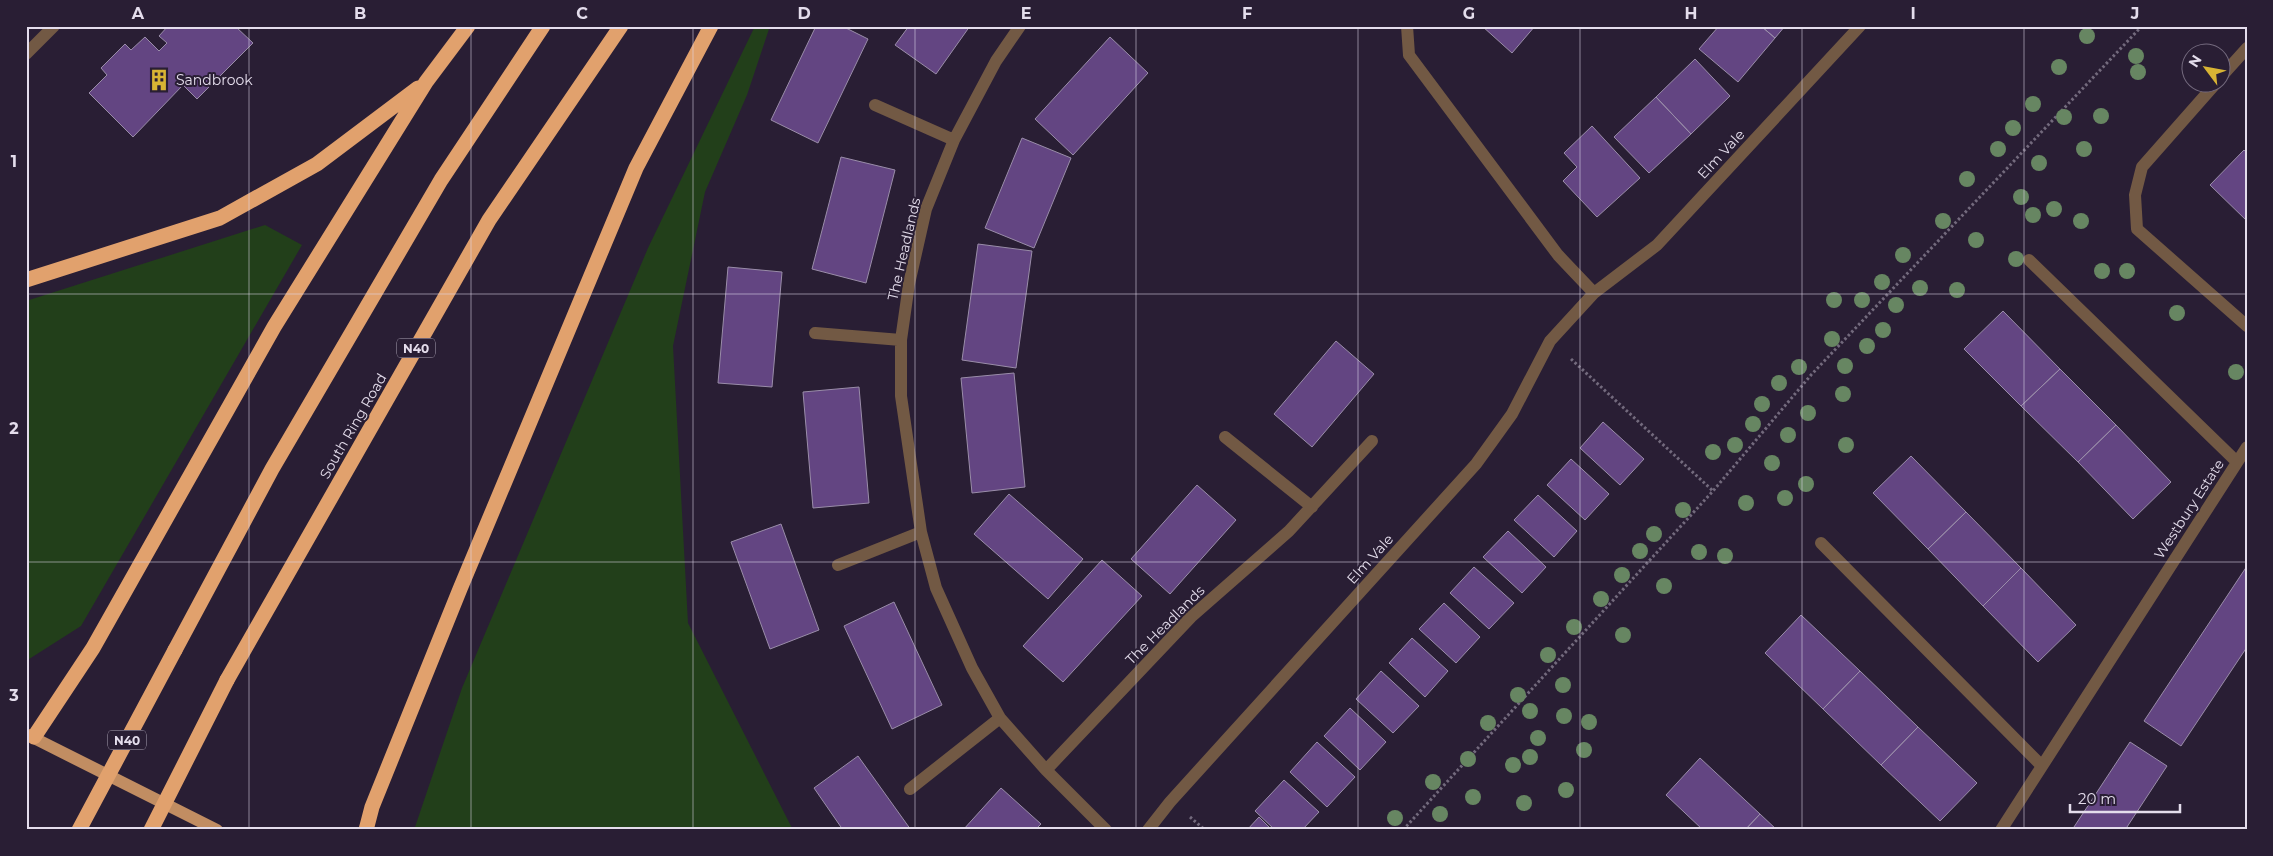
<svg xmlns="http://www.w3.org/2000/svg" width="2273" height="856" font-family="Montserrat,sans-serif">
<rect width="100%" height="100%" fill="#291e34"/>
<!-- green -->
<path fill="#223f1a" d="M755,26H770L747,95L705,192L673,346L688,623L793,830H414L462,688L648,248Z
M265,225L302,245L81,626L26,661V301Z"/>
<!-- building -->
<path fill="#634582" stroke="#9a8da9" d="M168,26H235L253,43L197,99L183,85L133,137L89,93L107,75L101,68L125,44L131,50L145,37L159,51L167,43L159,36Z
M816,26H842L868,39L818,143L771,120Z
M909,26H970L936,74L895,45Z
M1482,26H1535L1512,53Z
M1719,26H1761L1775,38L1738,82L1699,49Z
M1761,26H1785L1775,38Z
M1110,37L1148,73L1073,155L1035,119Z
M1695,59L1730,96L1691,134L1656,97Z
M1656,97L1691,134L1649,173L1614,137Z
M1592,126L1640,178L1597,217L1563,181L1577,167L1564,153Z
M1022,138L1071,158L1034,248L985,228Z
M2244,150L2247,153V221L2210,185Z
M841,157L895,170L866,283L812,269Z
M978,244L1032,251L1016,368L962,360Z
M728,267L782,272L772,387L718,383Z
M2003,311L2060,369L2021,406L1964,349Z
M1336,341L1374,374L1312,447L1274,414Z
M2060,369L2116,425L2078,462L2021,406Z
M1014,373L1025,487L972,493L961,378Z
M859,387L869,503L813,508L803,392Z
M1603,422L1644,459L1620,485L1580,448Z
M2116,425L2171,482L2133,519L2078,462Z
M1911,456L1966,512L1928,549L1873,493Z
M1571,459L1609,494L1585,520L1547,485Z
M1197,485L1236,520L1170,594L1131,559Z
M1009,494L1083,559L1048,599L974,534Z
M1538,495L1577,531L1554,557L1514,520Z
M1966,512L2021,568L1983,606L1928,549Z
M781,524L819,630L770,649L731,542Z
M1508,531L1546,567L1522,593L1483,557Z
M1102,560L1142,596L1063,682L1023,646Z
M2247,566V647L2181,746L2144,721Z
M1474,567L1514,603L1489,629L1450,593Z
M2021,568L2076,625L2038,662L1983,606Z
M894,602L942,705L892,729L844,626Z
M1444,603L1480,637L1456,663L1419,629Z
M1801,615L1860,671L1823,709L1765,653Z
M1412,638L1448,671L1425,697L1389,663Z
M1381,671L1419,706L1393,733L1356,699Z
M1860,671L1918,727L1881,765L1823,709Z
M1350,708L1386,742L1360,770L1324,736Z
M1918,727L1977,783L1940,821L1881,765Z
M1317,742L1355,777L1327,807L1290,772Z
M2130,742L2167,766L2125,830H2072Z
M858,756L911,830H843L814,788Z
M1700,758L1760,814L1745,830H1703L1666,795Z
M1284,780L1319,812L1302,830H1275L1255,811Z
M1001,788L1041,824L1035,830H963Z
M1760,814L1777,830H1745Z
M1259,817L1272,830H1247Z"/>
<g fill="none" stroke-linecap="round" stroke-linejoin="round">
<!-- path -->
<path stroke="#736a7d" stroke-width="3" stroke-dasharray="2.5 2.5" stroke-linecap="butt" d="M1571,359L1713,491
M1190,817L1205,830
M1403,830L1713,491L1811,375L2142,26"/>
<!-- minor -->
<path stroke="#725944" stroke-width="12" d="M1020,26L996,61L954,140L926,209L909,284L901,340V396L921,532L936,588L972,668L1000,718L1046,770L1106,830
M26,54L54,26
M2220,78L2247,48
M2217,82L2142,167L2135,195L2137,229L2247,326
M875,105L954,140
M2029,260L2237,462
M1594,293L1657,245L1860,26
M815,333L901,340
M1225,437L1312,507
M1821,543L2042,766
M838,565L921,532
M1046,770L1191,617L1289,531L1372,441
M910,789L1000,718
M1148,830L1170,802L1476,464L1512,414L1550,341L1594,293L1558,255L1409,55L1407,26
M2001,830L2247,447"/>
<!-- major -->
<path stroke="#c18d62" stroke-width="12" d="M26,734L217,830"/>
<!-- highway -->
<path stroke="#e1a16d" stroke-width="15" d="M26,280L220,218L317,164L418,88
M175,650L272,469L441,180L543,26
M227,680L489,220L621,26
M34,737L93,648L274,327L426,82L468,26
M366,830L372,807L460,589L636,168L711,26"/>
<!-- highway-bridge -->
<path stroke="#e1a16d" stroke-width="15" d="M79,830L175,650
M151,830L227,680"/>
</g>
<!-- trees -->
<g fill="#678662">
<circle cx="2087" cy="36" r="8"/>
<circle cx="2136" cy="56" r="8"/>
<circle cx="2059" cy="67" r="8"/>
<circle cx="2138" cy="72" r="8"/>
<circle cx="2033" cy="104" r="8"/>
<circle cx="2101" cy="116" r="8"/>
<circle cx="2064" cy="117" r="8"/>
<circle cx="2013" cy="128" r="8"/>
<circle cx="1998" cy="149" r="8"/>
<circle cx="2084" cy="149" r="8"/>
<circle cx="2039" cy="163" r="8"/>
<circle cx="1967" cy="179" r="8"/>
<circle cx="2021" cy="197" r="8"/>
<circle cx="2054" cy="209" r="8"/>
<circle cx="2033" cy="215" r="8"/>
<circle cx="1943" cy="221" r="8"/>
<circle cx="2081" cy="221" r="8"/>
<circle cx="1976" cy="240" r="8"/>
<circle cx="1903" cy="255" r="8"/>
<circle cx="2016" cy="259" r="8"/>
<circle cx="2102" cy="271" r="8"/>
<circle cx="2127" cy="271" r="8"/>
<circle cx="1882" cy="282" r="8"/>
<circle cx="1920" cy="288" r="8"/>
<circle cx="1957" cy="290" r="8"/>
<circle cx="1834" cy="300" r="8"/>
<circle cx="1862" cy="300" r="8"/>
<circle cx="1896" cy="305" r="8"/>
<circle cx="2177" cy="313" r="8"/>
<circle cx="1883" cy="330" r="8"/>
<circle cx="1832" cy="339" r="8"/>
<circle cx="1867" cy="346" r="8"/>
<circle cx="1845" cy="366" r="8"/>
<circle cx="1799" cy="367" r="8"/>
<circle cx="2236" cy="372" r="8"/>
<circle cx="1779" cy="383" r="8"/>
<circle cx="1843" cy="394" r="8"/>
<circle cx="1762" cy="404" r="8"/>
<circle cx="1808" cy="413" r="8"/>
<circle cx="1753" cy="424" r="8"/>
<circle cx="1788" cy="435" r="8"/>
<circle cx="1735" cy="445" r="8"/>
<circle cx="1846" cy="445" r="8"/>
<circle cx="1713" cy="452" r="8"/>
<circle cx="1772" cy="463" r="8"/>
<circle cx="1806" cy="484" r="8"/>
<circle cx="1785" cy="498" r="8"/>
<circle cx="1746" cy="503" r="8"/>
<circle cx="1683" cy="510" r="8"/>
<circle cx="1654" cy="534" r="8"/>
<circle cx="1640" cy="551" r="8"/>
<circle cx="1699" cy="552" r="8"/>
<circle cx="1725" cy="556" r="8"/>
<circle cx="1622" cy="575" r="8"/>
<circle cx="1664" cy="586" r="8"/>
<circle cx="1601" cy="599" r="8"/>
<circle cx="1574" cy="627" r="8"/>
<circle cx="1623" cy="635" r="8"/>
<circle cx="1548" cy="655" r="8"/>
<circle cx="1563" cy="685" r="8"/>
<circle cx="1518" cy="695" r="8"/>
<circle cx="1530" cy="711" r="8"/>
<circle cx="1564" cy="716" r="8"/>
<circle cx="1589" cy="722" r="8"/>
<circle cx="1488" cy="723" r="8"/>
<circle cx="1538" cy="738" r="8"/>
<circle cx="1584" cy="750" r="8"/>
<circle cx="1530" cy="757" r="8"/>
<circle cx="1468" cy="759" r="8"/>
<circle cx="1513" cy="765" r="8"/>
<circle cx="1433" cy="782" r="8"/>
<circle cx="1566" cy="790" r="8"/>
<circle cx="1473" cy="797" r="8"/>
<circle cx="1524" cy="803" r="8"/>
<circle cx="1440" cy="814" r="8"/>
<circle cx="1395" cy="818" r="8"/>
</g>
<!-- grid -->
<path fill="none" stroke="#e4ddec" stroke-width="1" stroke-opacity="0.55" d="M249,26V830M471,26V830M693,26V830M915,26V830M1136,26V830M1358,26V830M1580,26V830M1802,26V830M2024,26V830M26,294H2247M26,562H2247"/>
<!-- icons -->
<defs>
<g id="building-bare" transform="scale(1.725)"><path d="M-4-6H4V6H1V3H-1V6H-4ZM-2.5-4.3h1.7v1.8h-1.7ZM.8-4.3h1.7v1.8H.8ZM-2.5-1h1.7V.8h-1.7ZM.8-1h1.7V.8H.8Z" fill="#d8b434" stroke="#291e34" stroke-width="2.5" paint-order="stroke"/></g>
</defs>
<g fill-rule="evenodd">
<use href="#building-bare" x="159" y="80"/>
</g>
<g text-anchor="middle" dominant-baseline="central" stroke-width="4" stroke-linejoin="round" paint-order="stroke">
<!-- shield labels -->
<g fill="#291e34" stroke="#aca4b5" stroke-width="1">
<rect x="397" y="338.5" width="38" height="19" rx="4"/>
<rect x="108" y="730.5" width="38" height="19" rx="4"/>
</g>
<g font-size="12" font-weight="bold" fill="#e4ddec">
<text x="416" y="348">N40</text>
<text x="127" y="740">N40</text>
</g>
<!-- poi labels -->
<g font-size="14" fill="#e4ddec" stroke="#291e34" text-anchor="start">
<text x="176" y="80">Sandbrook</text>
</g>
<!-- street labels -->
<g font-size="14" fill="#e4ddec" stroke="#291e34">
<text transform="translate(1721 154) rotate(-47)">Elm Vale</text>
<text transform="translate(904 249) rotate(-77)">The Headlands</text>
<text transform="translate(353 426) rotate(-60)">South Ring Road</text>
<text transform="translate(2189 509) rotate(-57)">Westbury Estate</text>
<text transform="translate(1370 559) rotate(-48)">Elm Vale</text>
<text transform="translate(1165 625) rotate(-45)">The Headlands</text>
</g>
</g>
<!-- border -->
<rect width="2273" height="856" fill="none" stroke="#291e34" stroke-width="55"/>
<!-- north arrow -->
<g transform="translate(2206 68) rotate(302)"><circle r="24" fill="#291e34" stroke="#746a7e"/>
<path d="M0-4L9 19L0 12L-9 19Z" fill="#d8b434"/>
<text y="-8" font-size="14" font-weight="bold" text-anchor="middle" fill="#e4ddec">N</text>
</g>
<!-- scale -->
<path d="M2070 804v8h110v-8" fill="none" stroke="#e4ddec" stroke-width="2.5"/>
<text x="2078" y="804" font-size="15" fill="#e4ddec" stroke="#291e34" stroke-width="4" paint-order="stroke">20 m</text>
<rect x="28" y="28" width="2218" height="800" fill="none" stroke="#e4ddec" stroke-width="2"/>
<g font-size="16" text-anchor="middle" font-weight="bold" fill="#e4ddec">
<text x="138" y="19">A</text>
<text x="360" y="19">B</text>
<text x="582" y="19">C</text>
<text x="804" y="19">D</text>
<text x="1026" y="19">E</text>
<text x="1247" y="19">F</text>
<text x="1469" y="19">G</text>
<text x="1691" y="19">H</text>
<text x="1913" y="19">I</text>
<text x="2135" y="19">J</text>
<text x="14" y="167">1</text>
<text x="14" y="434">2</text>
<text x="14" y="701">3</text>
</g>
</svg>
